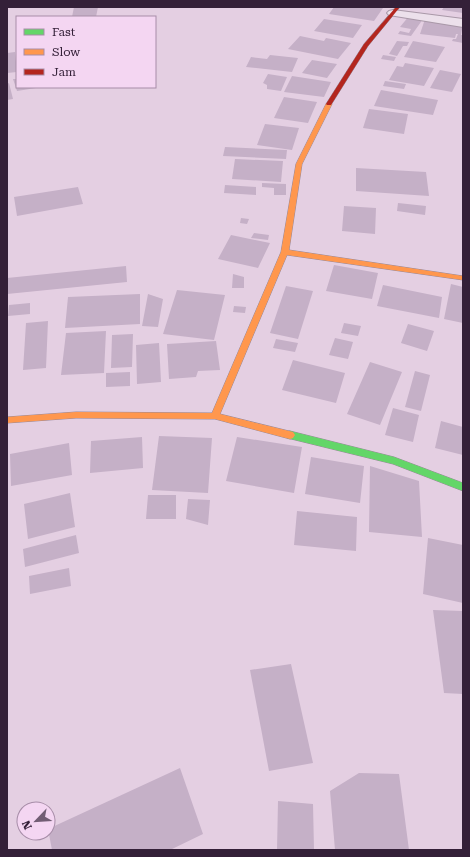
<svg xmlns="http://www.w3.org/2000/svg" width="470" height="857" font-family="'Roboto Serif',serif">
<rect width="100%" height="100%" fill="#e4cfe2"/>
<!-- building -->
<path fill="#c5b0c7" d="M74,7H98L96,17H72Z
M334,7H375L383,8L374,21L329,14Z
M444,7H463V13L442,10Z
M409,16L423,19L411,36L398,34L400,31L409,33L411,29L400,27Z
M324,19L362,25L353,38L314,31Z
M425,19L463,23L461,35H463V43L452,41L453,39H456L458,34H456L455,38L420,34Z
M300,36L324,41L326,38L351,43L338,59L288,49Z
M397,41L409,42L407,46H403L397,56L389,54Z
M413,41L445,47L436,62L404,57Z
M15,52L17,72L7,73V53Z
M270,55L298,58L292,72L246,67L251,57L267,59Z
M383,55L396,57L394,61L381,59Z
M312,60L337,64L327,78L302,73Z
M405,63L434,68L424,86L389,80L397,66L403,67Z
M440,70L461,74L452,92L430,88Z
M268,74L287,77L281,91L267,89V85L263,83Z
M292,76L331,82L324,97L284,92Z
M13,79H17V87L36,88L17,91Z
M385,81L406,84L404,89L383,86Z
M9,83L13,99L7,100V84Z
M381,90L438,100L433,115L374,106Z
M284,97L317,102L308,123L274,118Z
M369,109L408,114L404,134L363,128Z
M265,124L299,128L292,150L257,145Z
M225,147L287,150L286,159L223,156Z
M235,159L283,161L281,182L232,179Z
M356,168L426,172L429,196L356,191Z
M262,183L286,184V195H274V188L262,187Z
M225,185L256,187V195L224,193Z
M78,187L83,204L17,216L14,197Z
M398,203L426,206L425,215L397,211Z
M344,206L376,208L375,234L342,231Z
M241,218L249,219L247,224L240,223Z
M254,233L269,235L268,240L251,238Z
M231,235L270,243L258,268L218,259Z
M334,265L378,273L372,299L326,291Z
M126,266L127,282L7,294V278Z
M233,274L244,277V288H232Z
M451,284L463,287V323L444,319Z
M383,285L442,297L439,318L377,306Z
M286,286L313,291L298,339L270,333Z
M177,290L225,295L214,340L163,334Z
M140,294V324L65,328L68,297Z
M148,294L163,299L158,327L142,326Z
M30,303V314L8,316L9,305Z
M234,306L246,307L245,313L233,312Z
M48,321L46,368L23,370L26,323Z
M344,323L361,326L358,336L341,333Z
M408,324L434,331L427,351L401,343Z
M106,331L104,373L61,375L66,333Z
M133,334L132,367L111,368L112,335Z
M335,338L353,342L348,359L329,355Z
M276,339L298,343L295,352L273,348Z
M216,341L220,370L198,371L196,377L169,379L167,344Z
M159,343L161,382L137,384L136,345Z
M293,360L345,373L336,403L282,390Z
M370,362L402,372L380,425L347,414Z
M415,371L430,375L421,411L405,407Z
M130,372V386L106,387V373Z
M393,408L419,415L413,442L385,435Z
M441,421L463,427V455L435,448Z
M159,436L212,438L208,493L152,490Z
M142,437L143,468L90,473L91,441Z
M237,437L302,447L294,493L226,481Z
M69,443L72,475L11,486L10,454Z
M311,457L364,466L360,503L305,494Z
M370,466L419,481L422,537L369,532Z
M70,493L75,527L28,539L24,504Z
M148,495H176V519H146Z
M188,499L210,500L208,525L186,519Z
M297,511L357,517L356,551L294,545Z
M76,535L79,553L25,567L23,549Z
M428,538L463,545V603L423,594Z
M69,568L71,586L30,594L29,576Z
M433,610L463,611V694L444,693Z
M291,664L313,763L269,771L250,670Z
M180,768L203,834L170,850H52L48,829Z
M359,773L399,774L409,850H335L330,791Z
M278,801L313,804L314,850H277Z"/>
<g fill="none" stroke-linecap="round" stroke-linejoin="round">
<!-- street casing -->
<g stroke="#a998a8" stroke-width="2">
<path id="street" d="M393,10L463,19V27L389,15L387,13L389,11Z"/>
</g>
<!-- fast casing -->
<g stroke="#988898" stroke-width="1">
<path id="fast" d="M290,431L394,457L463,483V491L393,464L287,438L285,435L287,432Z"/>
</g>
<!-- slow casing -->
<g stroke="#988898" stroke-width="1">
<path id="slow" d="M329,102L332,104L302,164L289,250L463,276V280L287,255L220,414L293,432L295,435L293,438L290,439L215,419L76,418L7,423V417L76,412L212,413L281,252L296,164L326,104Z"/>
</g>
<!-- jam casing -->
<g stroke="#988898" stroke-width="1">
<path id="jam" d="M396,7H400L368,46L331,105H327L326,104L364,44Z"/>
</g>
<!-- street -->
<use href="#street" fill="#ece0eb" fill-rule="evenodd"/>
<!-- fast -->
<use href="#fast" fill="#63d668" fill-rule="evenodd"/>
<!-- slow -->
<use href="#slow" fill="#ff974d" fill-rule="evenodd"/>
<!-- jam -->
<use href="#jam" fill="#b3261e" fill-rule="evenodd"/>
</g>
<!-- border -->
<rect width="470" height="857" fill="none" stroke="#342038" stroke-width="16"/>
<!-- legend -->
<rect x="16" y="16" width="140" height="72" fill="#f4d6f2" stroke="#a78da8"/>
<rect x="24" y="29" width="20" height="6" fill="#63d668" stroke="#a78da8"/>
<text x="52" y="36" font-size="12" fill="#342038">Fast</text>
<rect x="24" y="49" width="20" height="6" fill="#ff974d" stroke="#a78da8"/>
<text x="52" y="56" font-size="12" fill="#342038">Slow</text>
<rect x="24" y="69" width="20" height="6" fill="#b3261e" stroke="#a78da8"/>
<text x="52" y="76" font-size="12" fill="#342038">Jam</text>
<!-- north arrow -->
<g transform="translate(36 821) rotate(245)"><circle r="19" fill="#f4d6f2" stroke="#a78da8"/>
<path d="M0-3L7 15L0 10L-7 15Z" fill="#725d74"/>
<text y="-6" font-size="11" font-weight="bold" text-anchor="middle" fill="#342038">N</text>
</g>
</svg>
